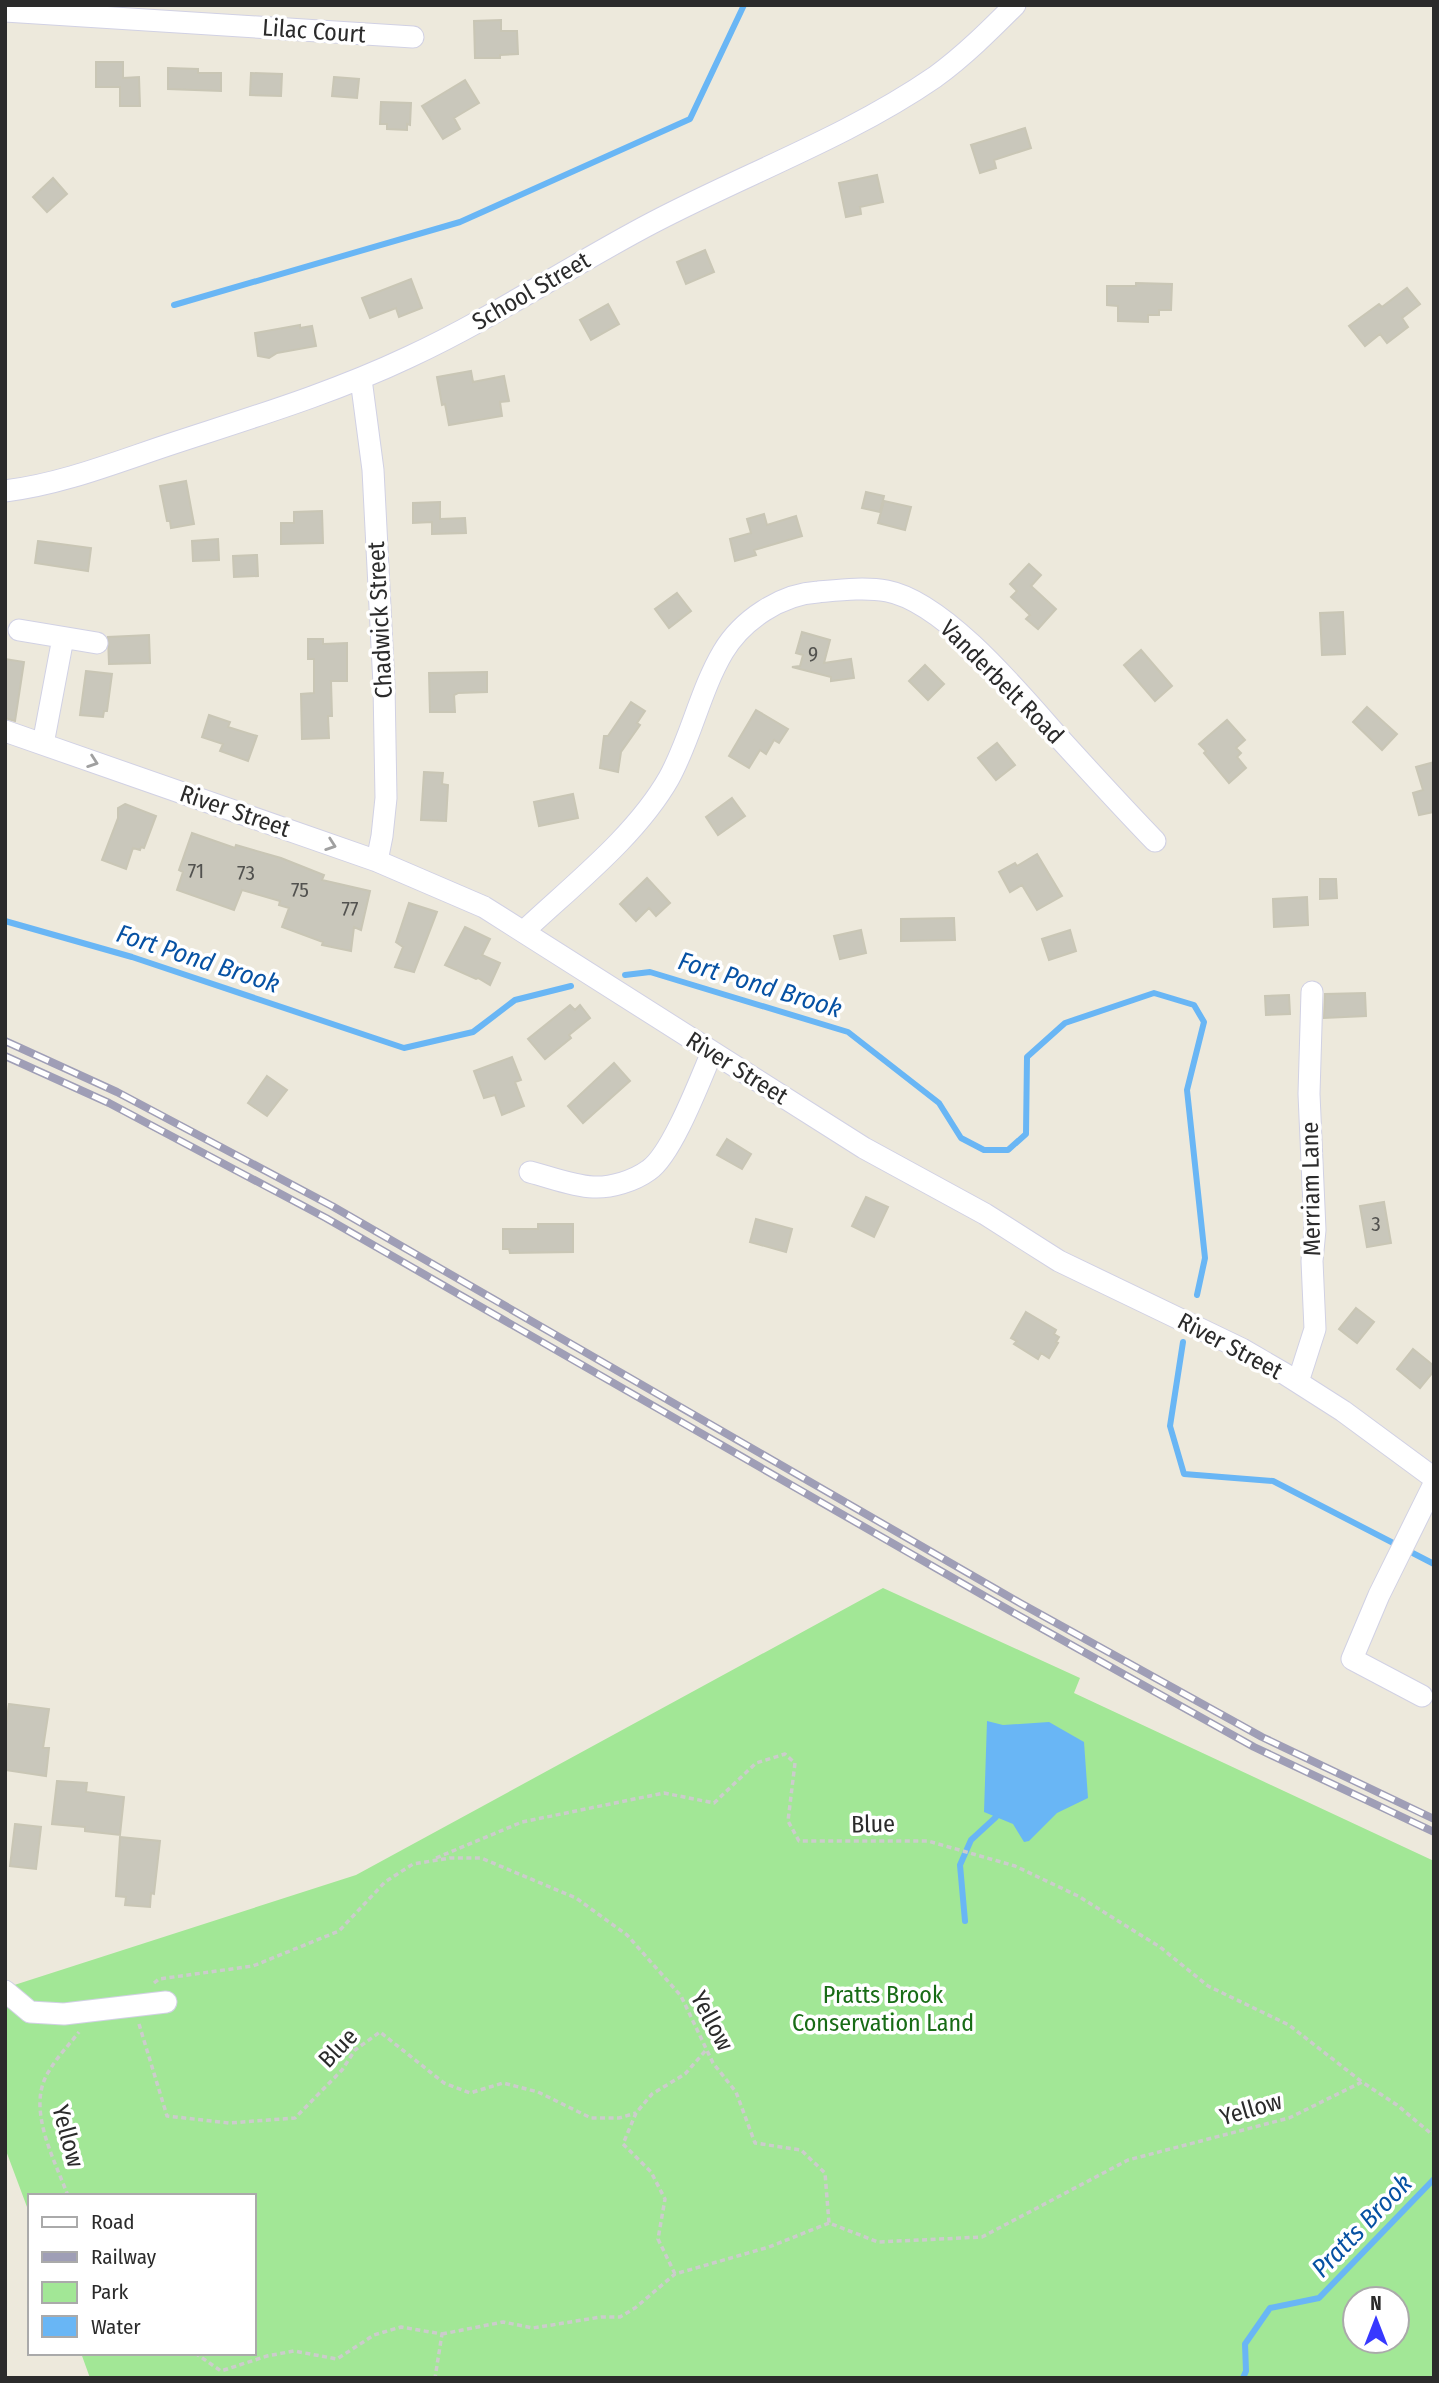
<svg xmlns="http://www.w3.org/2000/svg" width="1439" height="2383" font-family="'Fira Sans Condensed',sans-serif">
<rect width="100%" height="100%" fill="#ede9dc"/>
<!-- green -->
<path fill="#a2e796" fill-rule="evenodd" d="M883,1588L1080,1678L1074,1693L1434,1861V2378H90L81,2353H254V2196H30V2215L5,2148V1988L356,1875ZM1355,2299H1397V2341H1355Z"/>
<!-- water -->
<path fill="#69b6f5" d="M987,1721L1003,1725L1049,1722L1084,1742L1088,1798L1057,1813L1029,1841L1024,1842L1013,1824L984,1812Z"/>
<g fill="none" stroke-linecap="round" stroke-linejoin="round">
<!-- stream -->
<path stroke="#69b6f5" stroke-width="6" d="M174,305L460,222L690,119L744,5
M5,921L132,957L404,1048L473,1032L515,1000L571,986
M625,975L650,972L848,1032L939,1103L961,1138L984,1150H1008L1026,1134L1027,1057L1065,1023L1154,993L1194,1005L1204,1022L1187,1090L1205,1258L1197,1295
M1183,1342L1170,1426L1184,1474L1273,1481L1434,1564
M965,1921L960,1865L971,1840L996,1817
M1243,2378L1246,2371L1245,2344L1270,2308L1319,2298L1434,2179"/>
</g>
<!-- building -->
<path fill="#c9c7bb" stroke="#c9c6b5" stroke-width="2" d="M501,20V31H517L518,54L500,55V58H475L474,21Z
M96,62H123V78L139,77L140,106H120V87H96Z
M168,68L198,69V73H221V91L168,89Z
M251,73L282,74L281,96L250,95Z
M334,77L359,79L357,98L332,96Z
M465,80L479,103L454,118L460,129L443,139L422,106Z
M381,102L411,103L410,125L407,124V130L387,129V124H380Z
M1025,128L1031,148L994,160L996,168L980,173L971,145Z
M877,175L883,202L860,207L861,214L846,217L839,183Z
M53,178L67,194L47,212L33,197Z
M705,250L714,272L686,284L677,262Z
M411,279L422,308L399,317L396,308L370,318L362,298Z
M1136,283L1172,284L1171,310H1159V315H1148V322L1118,321V306L1107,305V286H1136Z
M1407,288L1420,304L1402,318L1408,327L1387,343L1380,334L1365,346L1349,326L1379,304L1382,307Z
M608,304L619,324L591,340L580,320Z
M300,325V328L312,326L316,346L277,353L269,358L258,356L255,333Z
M471,371L473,382L504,376L509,401L500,402L502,416L449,425L445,404L442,405L437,377Z
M186,481L194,524L171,528L170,521H167L160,486Z
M866,492L884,496L880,512L862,508Z
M884,501L911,507L905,530L878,523Z
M440,502V519L465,518L466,533L432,534V522L413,523V503Z
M322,511L323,543L281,544V523H294V512Z
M764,514L767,525L796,516L802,536L754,550L756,555L735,561L730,539L751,533L747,519Z
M218,539L219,560L193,561L192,541Z
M38,541L91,548L88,571L35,563Z
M257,555L258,576L234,577L233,556Z
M1029,564L1041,575L1031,586L1056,609L1038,629L1026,619L1030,615L1011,597L1017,591L1010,584Z
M677,593L691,611L669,628L655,609Z
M1343,612L1345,654L1322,655L1320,613Z
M802,632L830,640L824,663L851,659L854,678L831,681V677L792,667L800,666L803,655L796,653Z
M149,635L150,663L109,664L108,637Z
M308,639H323V644L347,643V681H331L332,716H328L329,738L302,739L301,694L314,693V659H308Z
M1141,650L1172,686L1155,701L1124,665Z
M5,659L24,662L15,721L5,718Z
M925,665L944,684L928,700L909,681Z
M86,671L112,674L107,711H104L103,717L80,715Z
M487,672V692L458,693L454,695L455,712H430L429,673Z
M631,702L645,711L637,723L640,725L621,752L618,772L600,768L604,736H608Z
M1367,707L1397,734L1382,750L1353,722Z
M756,710L788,729L779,743L774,740L766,754L760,750L749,768L729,756Z
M209,715L230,722L228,727L257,736L248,761L220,751L223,744L202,737Z
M1227,720L1245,740L1236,748L1241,753L1237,757L1246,768L1229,783L1204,753L1206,751L1199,744Z
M997,743L1015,765L996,780L978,758Z
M1434,762V812L1419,815L1413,793L1423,790L1416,767Z
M424,772L443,773L442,784L448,785L446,821L421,820Z
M573,794L578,818L539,826L534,802Z
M732,798L745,816L718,835L706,817Z
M125,804L156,816L144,848L141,847L140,850L133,848L126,869L102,860L118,818V808Z
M192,833L235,848L236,845L281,858L324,875L322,880L370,891L361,930L354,927L351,951L322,945L323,942L282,927L289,908L279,905L280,901L242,890L234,910L177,890L183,872L179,870Z
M1037,854L1062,896L1037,910L1022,885L1010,892L999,872L1015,863L1017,866Z
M647,878L670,903L656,916L649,908L636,921L620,904Z
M1320,879H1336L1337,898L1320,899Z
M1307,897L1308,925L1274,927L1273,899Z
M409,903L437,912L414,972L395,967L403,947L396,942Z
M954,918L955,940L901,941V919Z
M465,927L490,939L482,955L500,963L490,985L478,978L476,979L445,965Z
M861,930L866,953L840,959L834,936Z
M1070,930L1076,951L1049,960L1042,939Z
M1365,993L1366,1016L1324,1018L1325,994Z
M1289,995L1290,1014L1266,1015L1265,996Z
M570,1005L575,1010L580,1005L590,1018L569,1035L571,1038L545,1059L528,1039Z
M512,1057L521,1080L515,1082L524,1106L502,1115L495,1095L484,1098L474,1071Z
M614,1063L630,1081L583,1123L568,1106Z
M267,1076L287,1090L267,1116L248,1103Z
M727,1139L751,1154L742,1169L717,1155Z
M866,1197L888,1207L874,1237L852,1226Z
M1384,1202L1391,1243L1367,1247L1360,1206Z
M756,1219L792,1229L786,1252L750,1242Z
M538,1224H573V1252L510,1253L509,1249H503V1229H538Z
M1356,1308L1374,1322L1357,1343L1339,1329Z
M1026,1312L1056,1330L1054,1334L1059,1337L1056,1342L1058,1343L1049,1358L1041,1353L1038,1359L1014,1344L1017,1341L1011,1338Z
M1413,1349L1434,1366V1371L1420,1388L1397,1369Z
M9,1704L49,1709L43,1748H49L46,1776L5,1770V1732Z
M57,1781L87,1783L86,1792L124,1797L120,1835L85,1831V1827L52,1824Z
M15,1824L41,1827L36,1869L10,1866Z
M120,1837L160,1841L154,1894L151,1893L150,1907L125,1905L126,1897L116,1896Z"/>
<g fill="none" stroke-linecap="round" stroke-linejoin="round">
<!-- minor casing -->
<g stroke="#d1d1e4" stroke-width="23">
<path id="minor" d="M5,11L413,37
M361,379L373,470L384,685L386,798L382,836L377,861
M5,491C63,484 119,461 174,443C253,417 333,393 409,357C493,318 570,266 652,223C745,174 848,137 935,77C964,56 990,30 1015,5
M19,630L97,643
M5,731L377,861L484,907L864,1148L985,1214L1059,1261L1242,1349L1285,1374L1343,1411L1434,1478
M43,744L63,638
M524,931C573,885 636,836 669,778C691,738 700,691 723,652C742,620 781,594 818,592C840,590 865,587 887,591C945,602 1022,696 1061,740C1092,774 1123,808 1155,841
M530,1172C550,1177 572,1186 593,1187C611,1188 634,1181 649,1170C672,1154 700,1080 712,1052
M1298,1382L1315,1329L1312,1261L1315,1230L1309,1094L1312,992
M1422,1696L1352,1659L1379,1595L1434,1484
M5,1991L30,2012L64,2014L166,2002"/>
</g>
<!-- path -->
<path stroke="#ccc" stroke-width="3.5" stroke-dasharray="5 3.5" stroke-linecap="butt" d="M436,1858L522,1822L664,1793L714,1803L756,1763L785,1754L795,1763L788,1821L799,1841H928L1015,1866L1078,1896L1160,1947L1208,1986L1289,2025L1362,2082
M154,1983L159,1979L253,1966L339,1931L385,1882L413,1864L450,1858H481L576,1898L627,1935L681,1996L713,2063L736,2092L755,2143L801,2150L825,2173L829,2223L878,2242L982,2237L1128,2160L1289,2118L1362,2082L1397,2105L1434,2136
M139,2024L167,2116L229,2123L295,2118L342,2070L355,2050L380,2032L444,2083L470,2093L503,2083L538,2092L591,2118H619L636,2113
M68,2196C55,2160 25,2108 49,2071C57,2057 69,2045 79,2032
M675,2274L658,2239L665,2199L651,2172L623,2144L636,2113L652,2094L685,2074L707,2049
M442,2334L503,2322L533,2328L601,2317H620L635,2308L675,2274L769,2247L829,2223
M195,2353L221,2371L267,2356L294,2351L337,2359L374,2335L401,2327L442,2334L435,2378"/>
<!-- minor -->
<use href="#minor" stroke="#fff" stroke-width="21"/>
<!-- rail casing -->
<g stroke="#9f9eb6" stroke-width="8">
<path id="rail" d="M5,1041L117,1092L332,1206L1020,1603L1262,1737L1434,1819
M5,1056L109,1103L326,1218L1014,1613L1254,1747L1434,1832"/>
</g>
<!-- rail -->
<use href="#rail" stroke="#fff" stroke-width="5" stroke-dasharray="16" stroke-linecap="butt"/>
</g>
<!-- one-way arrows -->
<defs><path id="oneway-chevron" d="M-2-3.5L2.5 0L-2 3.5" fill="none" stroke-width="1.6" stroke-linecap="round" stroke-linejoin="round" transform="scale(1.75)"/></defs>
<g stroke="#a0a0a0">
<use href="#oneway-chevron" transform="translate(93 762) rotate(19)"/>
<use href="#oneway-chevron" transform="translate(331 845) rotate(19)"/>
</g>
<g text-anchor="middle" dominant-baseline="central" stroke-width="7" stroke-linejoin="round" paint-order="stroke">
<!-- number labels -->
<g font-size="21" fill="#52524f">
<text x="813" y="654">9</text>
<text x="196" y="871">71</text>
<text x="246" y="873">73</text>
<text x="300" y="890">75</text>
<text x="350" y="909">77</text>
<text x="1376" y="1224">3</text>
</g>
<!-- street labels -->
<g font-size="24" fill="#2b2b2b" stroke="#fff">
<text transform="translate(314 31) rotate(4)">Lilac Court</text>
<text transform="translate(531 291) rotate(-30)">School Street</text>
<text transform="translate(380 620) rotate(-93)">Chadwick Street</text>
<text transform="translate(1002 682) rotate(45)">Vanderbelt Road</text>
<text transform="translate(235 811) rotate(19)">River Street</text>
<text transform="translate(737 1068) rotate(32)">River Street</text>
<text transform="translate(1311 1189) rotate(-91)">Merriam Lane</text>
<text transform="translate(1230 1346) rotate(28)">River Street</text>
<text transform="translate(873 1824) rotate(-1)">Blue</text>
<text transform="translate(712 2021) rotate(62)">Yellow</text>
<text transform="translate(338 2048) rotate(-46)">Blue</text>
<text transform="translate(1251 2109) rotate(-16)">Yellow</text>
<text transform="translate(68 2136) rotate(75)">Yellow</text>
</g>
<!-- park labels -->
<g font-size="24" fill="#186c16" stroke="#fff">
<text x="883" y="1995">Pratts Brook<tspan x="883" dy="28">Conservation Land</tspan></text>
</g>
<!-- water labels -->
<g font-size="26" font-style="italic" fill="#0651a3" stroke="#fff">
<text transform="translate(198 959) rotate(18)">Fort Pond Brook</text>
<text transform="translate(760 985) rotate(17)">Fort Pond Brook</text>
<text transform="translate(1362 2226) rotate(-46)">Pratts Brook</text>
</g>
</g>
<!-- border -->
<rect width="1439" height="2383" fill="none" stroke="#2b2b2b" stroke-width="14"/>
<!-- legend -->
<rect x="28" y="2194" width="228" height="161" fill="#ffffff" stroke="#aaaaaa" stroke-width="2"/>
<rect x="42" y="2217" width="35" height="10" fill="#ffffff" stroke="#aaaaaa" stroke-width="2"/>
<text x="91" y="2229" font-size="21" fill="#2b2b2b">Road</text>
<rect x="42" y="2252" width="35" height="10" fill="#9f9eb6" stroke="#aaaaaa" stroke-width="2"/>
<text x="91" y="2264" font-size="21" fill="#2b2b2b">Railway</text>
<rect x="42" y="2282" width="35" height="21" fill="#a2e796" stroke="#aaaaaa" stroke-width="2"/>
<text x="91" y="2299" font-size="21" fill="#2b2b2b">Park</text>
<rect x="42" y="2316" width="35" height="21" fill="#69b6f5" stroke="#aaaaaa" stroke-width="2"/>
<text x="91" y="2334" font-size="21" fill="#2b2b2b">Water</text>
<!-- north arrow -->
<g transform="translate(1376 2320)"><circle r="33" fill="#ffffff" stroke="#aaaaaa" stroke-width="2"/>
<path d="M0-5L12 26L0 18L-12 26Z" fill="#3738ff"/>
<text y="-10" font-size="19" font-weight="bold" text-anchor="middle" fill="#2b2b2b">N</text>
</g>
</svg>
